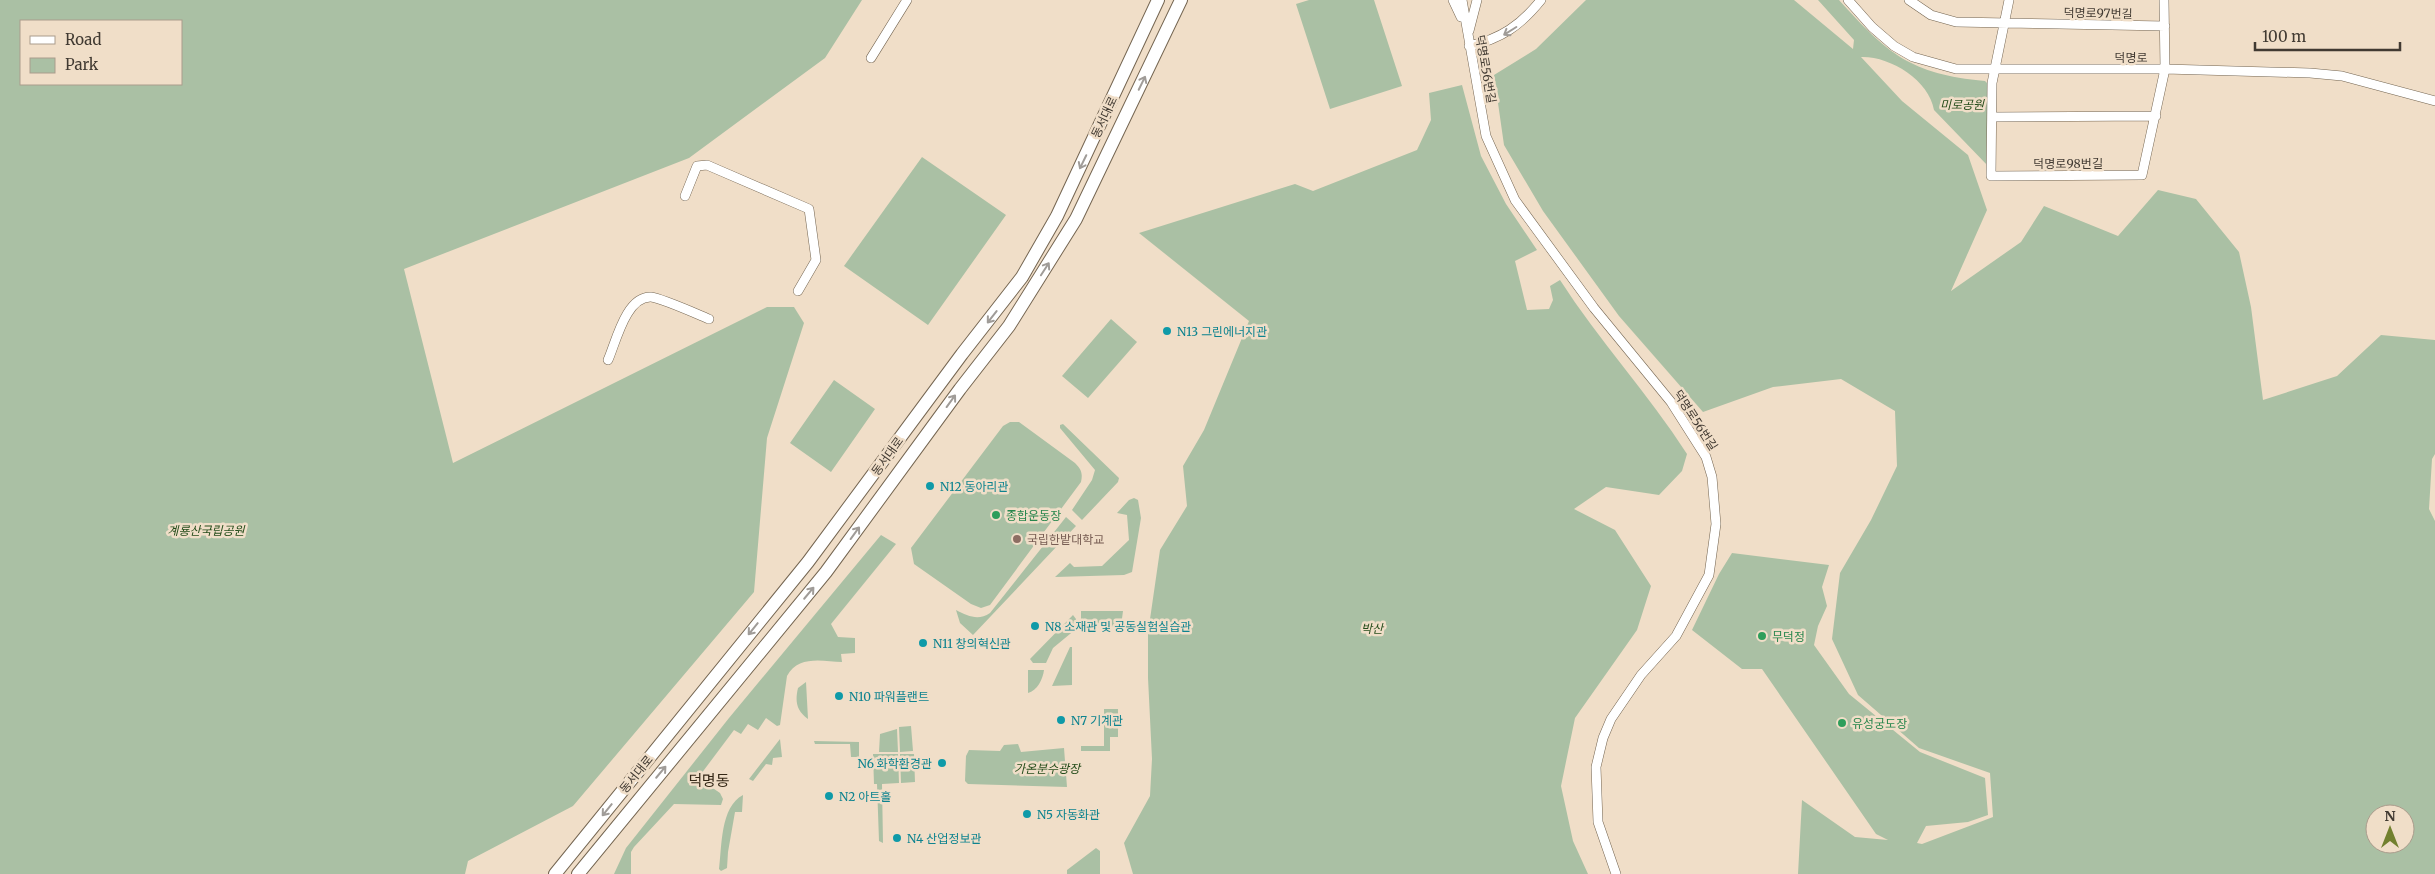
<svg xmlns="http://www.w3.org/2000/svg" width="2435" height="874" font-family="Merriweather,'Noto Sans KR',serif">
<rect width="100%" height="100%" fill="#f0dec8"/>
<!-- green -->
<path fill="#aac0a4" fill-rule="evenodd" d="M0,0H862L825,58L689,158L404,269L453,463L767,307H794L804,323L767,438L754,592L573,806L468,861L465,874H0ZM21,21H181V84H21Z
M1309,0H1374L1402,86L1330,109L1296,4Z
M1586,0H1794L1853,49L1854,40L1818,0H1839C1888,54 1910,74 1985,81L1987,83L1988,166L1934,110C1929,80 1890,56 1861,57L1902,101L1968,155L1987,210L1951,291L2021,242L2044,206L2118,236L2158,190L2196,199L2239,252L2251,307L2263,400L2337,376L2381,335L2435,340V454L2432,459L2429,509L2435,521V874H1798L1802,800L1855,837L1888,840L1876,834L1762,669H1742L1692,630L1719,574L1732,553L1829,565L1822,587L1827,606L1818,626L1814,645L1849,694L1920,752L1985,778L1988,815L1968,822L1926,826L1917,843L1922,844L1993,817L1990,773L1919,748L1858,695L1832,639L1840,573L1871,520L1897,466L1895,411L1841,379L1773,387L1703,412L1619,316L1543,211L1504,145L1494,75L1536,49ZM2375,814H2405V844H2375Z
M1462,85L1481,156L1506,204L1537,250L1515,261L1527,310L1549,309L1553,300L1550,286L1560,280C1599,341 1648,393 1687,454L1682,471L1659,495L1606,487L1574,509L1615,530L1651,586L1637,630L1575,718L1561,786L1573,841L1588,874H1133L1124,843L1150,796L1152,759L1148,678V633L1160,550L1187,506L1183,466L1204,430L1249,321L1139,233L1295,184L1313,191L1417,150L1431,120L1429,93Z
M922,157L1006,215L928,325L844,266Z
M1111,319L1137,342L1088,398L1062,376Z
M834,380L875,409L831,472L790,443Z
M1010,422H1019L1075,463C1081,469 1083,473 1081,482L990,605L981,608L971,604L914,564L911,548L1003,426Z
M1063,424L1119,478L1118,482L1082,520L1072,510L1092,480L1095,470L1060,428V425Z
M1134,498L1138,500L1141,518L1132,572L1124,575L1055,577L1070,563L1074,567L1102,566L1129,540L1127,515L1117,513L1129,500Z
M1066,517L1076,526L973,635L960,623L956,610C968,616 978,621 990,613Z
M881,535L896,544L831,624L838,637L855,638V653L841,654L842,662C822,661 798,655 787,676L780,725L777,726L766,718L758,730L748,724L741,734L734,730L698,778L720,793L723,799L721,805L674,804L634,847L631,852V874H614L626,848L729,718Z
M1081,611H1123L1121,626L1081,628Z
M1073,615L1076,619V629L1053,648L1046,663H1033L1030,659Z
M1070,647H1072V685L1052,686Z
M1028,670H1044C1043,679 1037,691 1028,693Z
M806,682L808,719C796,710 795,701 798,688Z
M1104,709H1118V737H1110V751H1081V746H1104Z
M911,726L913,751L900,752L899,727Z
M897,729L898,752H879L880,734Z
M780,739L782,757L773,758L772,765L766,764L753,781L749,779Z
M814,741L859,742V757H851L850,744H815Z
M1018,744L1021,752L1064,748L1067,787L968,784L965,781L966,756L969,750L1000,751L1004,745Z
M873,754H898L899,783L882,784L883,843L879,841L877,784H874Z
M900,754H914L915,782L901,783Z
M743,795L742,812H735L728,852L727,868L721,871L719,869C722,847 720,807 743,795Z
M1096,848L1100,851V874H1067V870Z"/>
<g fill="none" stroke-linecap="round" stroke-linejoin="round">
<!-- street casing -->
<g stroke="#746551" stroke-width="10">
<path id="street" d="M1453,0L1461,17
M1462,0L1486,136L1515,200L1594,308L1671,402L1706,457L1712,477L1716,524L1709,575L1676,636L1641,675L1611,719L1603,738L1596,767L1598,822L1616,874
M1848,0L1872,27L1894,46L1913,57L1956,69H2165L2310,73L2342,76L2435,101
M1909,0L1931,15L1956,22L2165,26
M2009,0L1992,83L1991,176L2142,175L2165,69L2164,0
M1469,31L1477,0
M1469,46C1501,39 1521,25 1541,0
M871,58L907,0
M1992,117L2156,116
M685,196L697,166L707,165L809,209L816,260L798,291
M608,360C616,342 626,296 651,297C661,298 697,314 709,319"/>
</g>
<!-- secondary casing -->
<g stroke="#746551" stroke-width="14">
<path id="secondary" d="M555,874L808,562L962,354L1022,277L1057,216L1158,0
M578,874L826,572L960,389L1009,326L1076,219L1181,0"/>
</g>
<!-- street -->
<use href="#street" stroke="#fff" stroke-width="9"/>
<!-- secondary -->
<use href="#secondary" stroke="#fff" stroke-width="12"/>
</g>
<!-- one-way arrows -->
<defs><path id="oneway-shaft" d="M-6 0H5M1.5-3L5.5 0L1.5 3" fill="none" stroke-width="1.6" stroke-linecap="round" stroke-linejoin="round" transform="scale(1.25)"/></defs>
<g stroke="#a09c98">
<use href="#oneway-shaft" transform="translate(1510 31) rotate(148)"/>
<use href="#oneway-shaft" transform="translate(1142 83) rotate(-64)"/>
<use href="#oneway-shaft" transform="translate(1083 162) rotate(116)"/>
<use href="#oneway-shaft" transform="translate(1045 269) rotate(-57)"/>
<use href="#oneway-shaft" transform="translate(992 317) rotate(128)"/>
<use href="#oneway-shaft" transform="translate(951 401) rotate(-54)"/>
<use href="#oneway-shaft" transform="translate(855 533) rotate(-54)"/>
<use href="#oneway-shaft" transform="translate(809 593) rotate(-50)"/>
<use href="#oneway-shaft" transform="translate(753 629) rotate(129)"/>
<use href="#oneway-shaft" transform="translate(661 772) rotate(-50)"/>
<use href="#oneway-shaft" transform="translate(607 810) rotate(129)"/>
</g>
<!-- markers -->
<g fill="#0f9aa8" stroke="#f0dec8" stroke-width="2">
<circle cx="1167" cy="331" r="5"/>
<circle cx="930" cy="486" r="5"/>
<circle cx="1035" cy="626" r="5"/>
<circle cx="923" cy="643" r="5"/>
<circle cx="839" cy="696" r="5"/>
<circle cx="1061" cy="720" r="5"/>
<circle cx="942" cy="763" r="5"/>
<circle cx="829" cy="796" r="5"/>
<circle cx="1027" cy="814" r="5"/>
<circle cx="897" cy="838" r="5"/>
</g>
<g fill="#2e9e5b" stroke="#f0dec8" stroke-width="2">
<circle cx="996" cy="515" r="5"/>
<circle cx="1762" cy="636" r="5"/>
<circle cx="1842" cy="723" r="5"/>
</g>
<circle fill="#8d6e63" stroke="#f0dec8" stroke-width="2" cx="1017" cy="539" r="5"/>
<g text-anchor="middle" dominant-baseline="central" stroke-width="5" stroke-linejoin="round" paint-order="stroke">
<!-- street labels -->
<g font-size="12" fill="#413a32" stroke="#f0dec8">
<text transform="translate(2098 13) rotate(1)">덕명로97번길</text>
<text x="2131" y="57">덕명로</text>
<text transform="translate(1486 69) rotate(80)">덕명로56번길</text>
<text transform="translate(1104 117) rotate(-65)">동서대로</text>
<text x="2068" y="163">덕명로98번길</text>
<text transform="translate(1696 420) rotate(57)">덕명로56번길</text>
<text transform="translate(887 456) rotate(-54)">동서대로</text>
<text transform="translate(636 774) rotate(-51)">동서대로</text>
</g>
<!-- park labels -->
<g font-size="12" font-style="italic" fill="#244c1a" stroke="#f0dec8">
<text x="1962" y="104">미로공원</text>
<text x="206" y="530">계룡산국립공원</text>
<text x="1372" y="628">박산</text>
<text x="1047" y="768">가온분수광장</text>
</g>
<!-- culture labels -->
<g font-size="12" fill="#0d838f" stroke="#f0dec8" text-anchor="start">
<text x="1177" y="331">N13 그린에너지관</text>
<text x="940" y="486">N12 동아리관</text>
<text x="1045" y="626">N8 소재관 및 공동실험실습관</text>
<text x="933" y="643">N11 창의혁신관</text>
<text x="849" y="696">N10 파워플랜트</text>
<text x="1071" y="720">N7 기계관</text>
<text x="932" y="763" text-anchor="end">N6 화학환경관</text>
<text x="839" y="796">N2 아트홀</text>
<text x="1037" y="814">N5 자동화관</text>
<text x="907" y="838">N4 산업정보관</text>
</g>
<!-- leisure labels -->
<g font-size="12" fill="#27864d" stroke="#f0dec8" text-anchor="start">
<text x="1006" y="515">종합운동장</text>
<text x="1772" y="636">무덕정</text>
<text x="1852" y="723">유성궁도장</text>
</g>
<!-- education labels -->
<g font-size="12" fill="#785e54" stroke="#f0dec8" text-anchor="start">
<text x="1027" y="539">국립한밭대학교</text>
</g>
<!-- quarter labels -->
<g font-size="15" fill="#342716" stroke="#f0dec8">
<text x="709" y="780">덕명동</text>
</g>
</g>
<!-- legend -->
<rect x="20" y="20" width="162" height="65" fill="#f0dec8" stroke="#aa9c8c"/>
<rect x="30" y="36" width="25" height="8" fill="#ffffff" stroke="#aa9c8c"/>
<text x="65" y="45" font-size="15" fill="#413a32">Road</text>
<rect x="30" y="58" width="25" height="15" fill="#aac0a4" stroke="#aa9c8c"/>
<text x="65" y="70" font-size="15" fill="#413a32">Park</text>
<!-- north arrow -->
<g transform="translate(2390 829)"><circle r="24" fill="#f0dec8" stroke="#aa9c8c"/>
<path d="M0-4L9 19L0 12L-9 19Z" fill="#72802e"/>
<text y="-8" font-size="14" font-weight="bold" text-anchor="middle" fill="#413a32">N</text>
</g>
<!-- scale -->
<path d="M2255 42v8h145v-8" fill="none" stroke="#413a32" stroke-width="2.5"/>
<text x="2262" y="42" font-size="15" fill="#413a32" stroke="#f0dec8" stroke-width="4" paint-order="stroke">100 m</text>
</svg>
